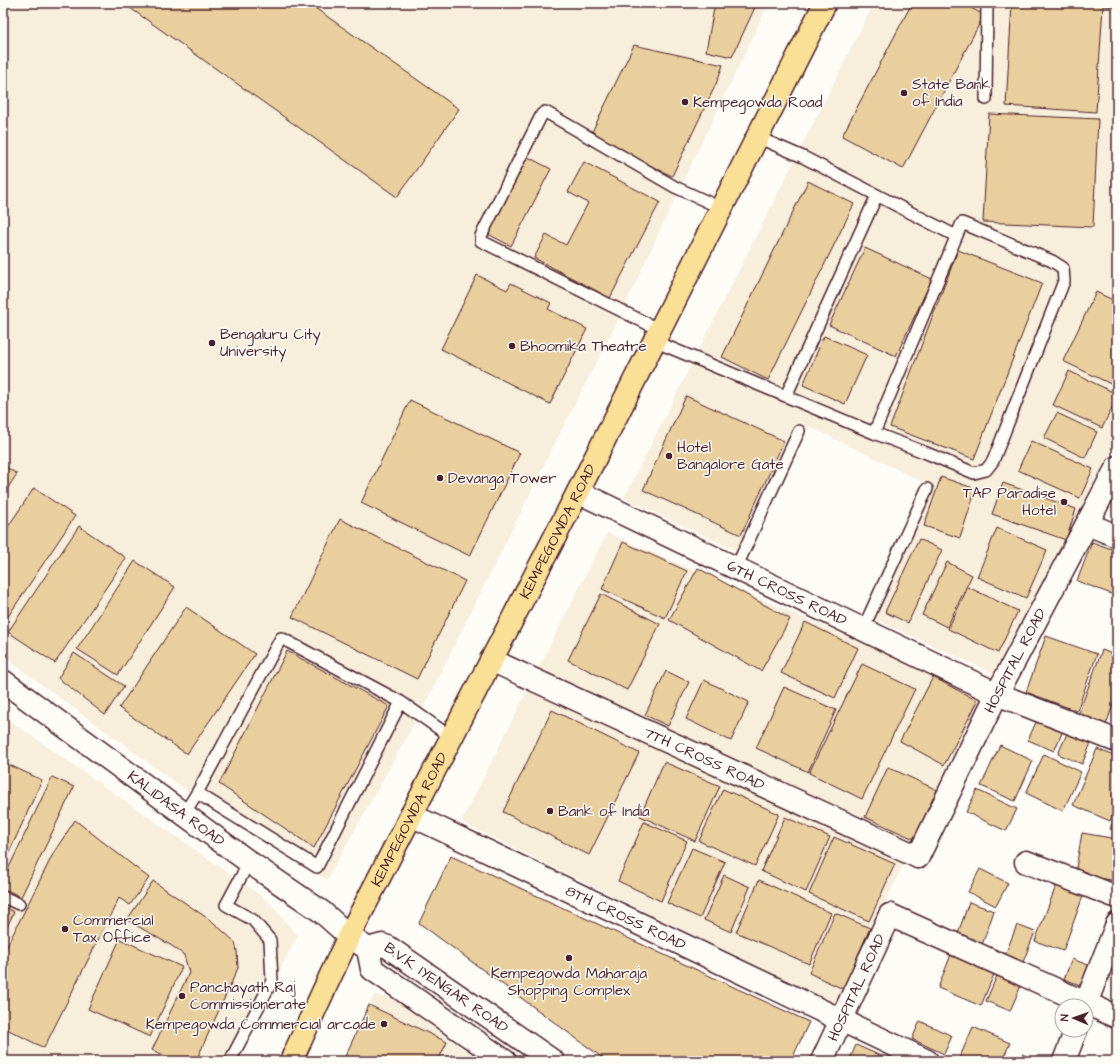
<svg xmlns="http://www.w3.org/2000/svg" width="1120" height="1064" font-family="'Architects Daughter',sans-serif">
<rect width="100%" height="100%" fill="#fdfcf7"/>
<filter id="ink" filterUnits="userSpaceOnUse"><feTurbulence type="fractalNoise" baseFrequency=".025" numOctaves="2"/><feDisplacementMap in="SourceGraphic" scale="8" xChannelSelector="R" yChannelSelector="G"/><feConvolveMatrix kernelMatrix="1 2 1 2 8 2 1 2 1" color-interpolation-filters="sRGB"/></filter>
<g filter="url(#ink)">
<!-- built -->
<path fill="#f7eedc" d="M3,3H769L675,198L619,318L552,449L425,704L327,880L186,790L3,656Z
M874,3H1117V440L994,673L870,617L933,487L809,426L746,555L624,498Z
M607,533L983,695L837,1005L461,822Z
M3,716L267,900L298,936L287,955L237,1061H3Z
M374,995L392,998L480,1061H342Z"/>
<!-- building -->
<path fill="#eacf9e" stroke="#4a1f2b" d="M123,3H308L459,109L397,197Z
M715,3H757L732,57L706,51Z
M912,3H962L984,15L903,169L842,136Z
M1012,3H1117V7L1103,6L1096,112L1006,106Z
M634,45L723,65L716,84L672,176L590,136Z
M989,114L1098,119L1093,227L983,222Z
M526,156L551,169L511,246L486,233Z
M584,162L660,202L610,298L534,258L546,235L566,245L588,203L568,192Z
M808,181L854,204L768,380L722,357Z
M865,248L932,279L896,356L829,325Z
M958,250L1042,283L974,459L890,427Z
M477,275L507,290L511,283L551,303L548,309L587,329L550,404L441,349Z
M1096,292L1117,302V387L1063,361Z
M824,336L867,355L845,404L803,385Z
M1069,371L1117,394V398L1102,428L1053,405Z
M686,396L784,441L741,535L643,490Z
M410,400L520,453L470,556L361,503Z
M1057,413L1097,432L1085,458L1044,438Z
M1031,441L1093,469L1080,498L1018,470Z
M3,465L17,474L3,495Z
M941,477L976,489L960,538L924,526Z
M1003,483L1076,509L1066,540L992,514Z
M34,488L75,516L3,624V534Z
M340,519L465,581L417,679L292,617Z
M79,526L126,558L55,663L8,632Z
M997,528L1047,550L1026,598L977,577Z
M919,539L942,550L908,623L885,612Z
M623,542L687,571L665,618L602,589Z
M1092,542L1117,551V596L1077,581Z
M135,561L175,587L118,675L77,649Z
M947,562L972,575L947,627L922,615Z
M698,568L790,619L761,671L669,620Z
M968,587L1018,611L998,653L948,629Z
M601,594L660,624L627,690L568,660Z
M186,607L255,654L187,754L119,708Z
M805,622L858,648L835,698L781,673Z
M1046,636L1097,654L1077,711L1026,692Z
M1102,650L1117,656V693L1106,725L1078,715Z
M287,651L389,706L314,848L219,784Z
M74,653L124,686L105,715L58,678Z
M862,664L915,689L862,799L809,773Z
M666,671L689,682L668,726L645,715Z
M933,677L978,701L944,765L900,741Z
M704,680L749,702L731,741L686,719Z
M784,687L836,710L808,772L756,748Z
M552,710L639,753L589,855L503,812Z
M1037,720L1063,731L1054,751L1028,740Z
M1068,731L1092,741L1082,764L1058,754Z
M1000,745L1033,761L1015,801L981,786Z
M1097,749L1117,757V803L1110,821L1073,805Z
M1044,754L1081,772L1063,811L1026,793Z
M3,762L42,780L3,866Z
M664,762L720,786L695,841L640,816Z
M888,767L937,790L914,839L865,817Z
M52,777L74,787L21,897L3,888V880Z
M723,789L779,814L755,866L699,841Z
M977,790L1017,809L1006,831L966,812Z
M1117,811V831L1110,829Z
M785,817L830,837L806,892L761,871Z
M75,820L149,878L130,905L119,898L44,1048L3,1027V954L54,852Z
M644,822L687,841L661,901L618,881Z
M1082,833L1117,839V881L1075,874Z
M834,837L895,864L869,921L809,894Z
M692,848L725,862L700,918L667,903Z
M451,856L809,1022L791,1061H607L419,923Z
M980,869L1008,883L996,906L968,892Z
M724,875L750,887L731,932L704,920Z
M759,880L831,913L809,964L736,932Z
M153,881L213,922L235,942L237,951L238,968L196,1061H177L152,1050L189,973L184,955L172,946L127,920Z
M1056,886L1083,896L1063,951L1035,941Z
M969,902L994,911L982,945L957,936Z
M3,906L14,912L3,935Z
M835,913L870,928L843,989L809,973Z
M1017,925L1035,932L1021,967L1003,960Z
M120,939L182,967L150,1037L88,1009Z
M952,952L996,969L981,1006L938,988Z
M1072,959L1096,968L1088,988L1064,979Z
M999,971L1023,981L1010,1011L986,1001Z
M369,1005L447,1042L438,1061H343Z
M920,1021L952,1036L944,1054L912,1039Z
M973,1027L1010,1043L1002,1061H958Z
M856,1045L881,1056L879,1061H849Z
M1022,1054L1037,1061H1019Z
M451,1055L461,1061H449Z"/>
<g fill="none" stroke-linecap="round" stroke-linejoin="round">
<!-- lane casing -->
<g stroke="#4a1f2b" stroke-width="14">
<path id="lane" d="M986,99L987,3
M757,137L803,157L956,236
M660,330L481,241V236L542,114L545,112L549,114L675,187L721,208
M654,341L874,433L924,452L974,473L986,470L993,461L1064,281L1063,268L1052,261L962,223L874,433
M786,396L877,195
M736,568L799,431
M863,629L927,489
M401,702L451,737
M184,814L197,793L281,638L401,702L317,867L197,793
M3,897L19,904
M230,1061L272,981L270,940L253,920L226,905L249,862"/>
</g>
<!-- street casing -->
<g stroke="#4a1f2b" stroke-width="25">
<g id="street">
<path id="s1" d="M578,492L997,694L1117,741"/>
<path d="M1087,524L1117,536"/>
<path id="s2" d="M491,660L918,857"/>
<path id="s3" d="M411,815L927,1061"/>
<path d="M1026,862L1117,897"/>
<path d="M890,915L1117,1017"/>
<path d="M1085,1006L1117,924"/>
<path d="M1064,1061L1076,1030"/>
</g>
</g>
<!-- secondary casing -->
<g stroke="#4a1f2b" stroke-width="25">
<g id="secondary">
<path id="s4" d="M3,681L249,862L322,912L349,936L368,949"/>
<path id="s5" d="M918,857L997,694L1117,467"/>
<path id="s6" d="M368,949L382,945L388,947L553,1061"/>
<path d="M368,949L372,969L505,1061"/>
<path id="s7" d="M822,1061L890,915"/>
</g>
</g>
<!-- primary casing -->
<g stroke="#4a1f2b" stroke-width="25">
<g id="primary">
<path id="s8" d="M291,1061L349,936L578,492L825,3"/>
</g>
</g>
<!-- lane -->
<use href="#lane" stroke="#fdfcf7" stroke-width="11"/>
<!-- street -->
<use href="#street" stroke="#fdfcf7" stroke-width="22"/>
<!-- secondary -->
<use href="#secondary" stroke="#fdfcf7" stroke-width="22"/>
<!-- primary -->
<use href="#primary" stroke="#fadf96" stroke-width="22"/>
</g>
</g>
<!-- markers -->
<g fill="#4a1f2b" stroke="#fdfcf7" stroke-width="1.5">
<circle cx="904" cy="93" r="4"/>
<circle cx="685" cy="102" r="4"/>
<circle cx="212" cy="343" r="4"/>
<circle cx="512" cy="346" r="4"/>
<circle cx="669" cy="456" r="4"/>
<circle cx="440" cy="478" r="4"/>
<circle cx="1064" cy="502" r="4"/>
<circle cx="550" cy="811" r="4"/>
<circle cx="65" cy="929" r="4"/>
<circle cx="569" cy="958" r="4"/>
<circle cx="182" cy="996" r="4"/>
<circle cx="384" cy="1024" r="4"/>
</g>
<g text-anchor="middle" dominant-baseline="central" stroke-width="3" stroke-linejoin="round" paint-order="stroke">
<!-- poi labels -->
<g font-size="15" fill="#4a1f2b" stroke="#fdfcf7" text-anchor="start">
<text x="912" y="84">State Bank<tspan x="912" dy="17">of India</tspan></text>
<text x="693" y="102">Kempegowda Road</text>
<text x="220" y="334">Bengaluru City<tspan x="220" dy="17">University</tspan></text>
<text x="520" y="346">Bhoomika Theatre</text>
<text x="677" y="447">Hotel<tspan x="677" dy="17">Bangalore Gate</tspan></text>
<text x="448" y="478">Devanga Tower</text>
<text x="1056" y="493" text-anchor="end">TAP Paradise<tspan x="1056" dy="17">Hotel</tspan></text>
<text x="558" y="811">Bank of India</text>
<text x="73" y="920">Commercial<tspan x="73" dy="17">Tax Office</tspan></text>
<text x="569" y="973" text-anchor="middle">Kempegowda Maharaja<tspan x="569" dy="17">Shopping Complex</tspan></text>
<text x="190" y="987">Panchayath Raj<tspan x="190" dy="17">Commissionerate</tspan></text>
<text x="376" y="1024" text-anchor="end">Kempegowda Commercial arcade</text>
</g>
<!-- street labels -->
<g font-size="15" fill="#4a1f2b" stroke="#fdfcf7">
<text stroke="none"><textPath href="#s8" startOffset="593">KEMPEGOWDA ROAD</textPath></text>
<text stroke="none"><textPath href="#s1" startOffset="232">6TH CROSS ROAD</textPath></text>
<text stroke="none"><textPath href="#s5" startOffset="219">HOSPITAL ROAD</textPath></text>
<text stroke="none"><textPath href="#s2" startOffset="235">7TH CROSS ROAD</textPath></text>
<text stroke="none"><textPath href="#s4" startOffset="215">KALIDASA ROAD</textPath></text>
<text stroke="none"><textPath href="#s8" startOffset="269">KEMPEGOWDA ROAD</textPath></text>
<text stroke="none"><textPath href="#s3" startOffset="238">8TH CROSS ROAD</textPath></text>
<text stroke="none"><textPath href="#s7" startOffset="81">HOSPITAL ROAD</textPath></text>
<text stroke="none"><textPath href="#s6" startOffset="92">B.V.K. IYENGAR ROAD</textPath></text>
</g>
</g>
<!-- margin -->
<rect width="1120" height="1064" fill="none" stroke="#fdfcf7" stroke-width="16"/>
<rect x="8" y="8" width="1104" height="1048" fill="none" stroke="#4a1f2b" stroke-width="1.5" filter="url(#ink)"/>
<!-- north arrow -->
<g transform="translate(1074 1018) rotate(272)"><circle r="19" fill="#fdfcf7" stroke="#b5a4a5"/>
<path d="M0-3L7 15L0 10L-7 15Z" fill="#4a1f2b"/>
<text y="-6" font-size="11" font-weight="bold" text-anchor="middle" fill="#4a1f2b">N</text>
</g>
</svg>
